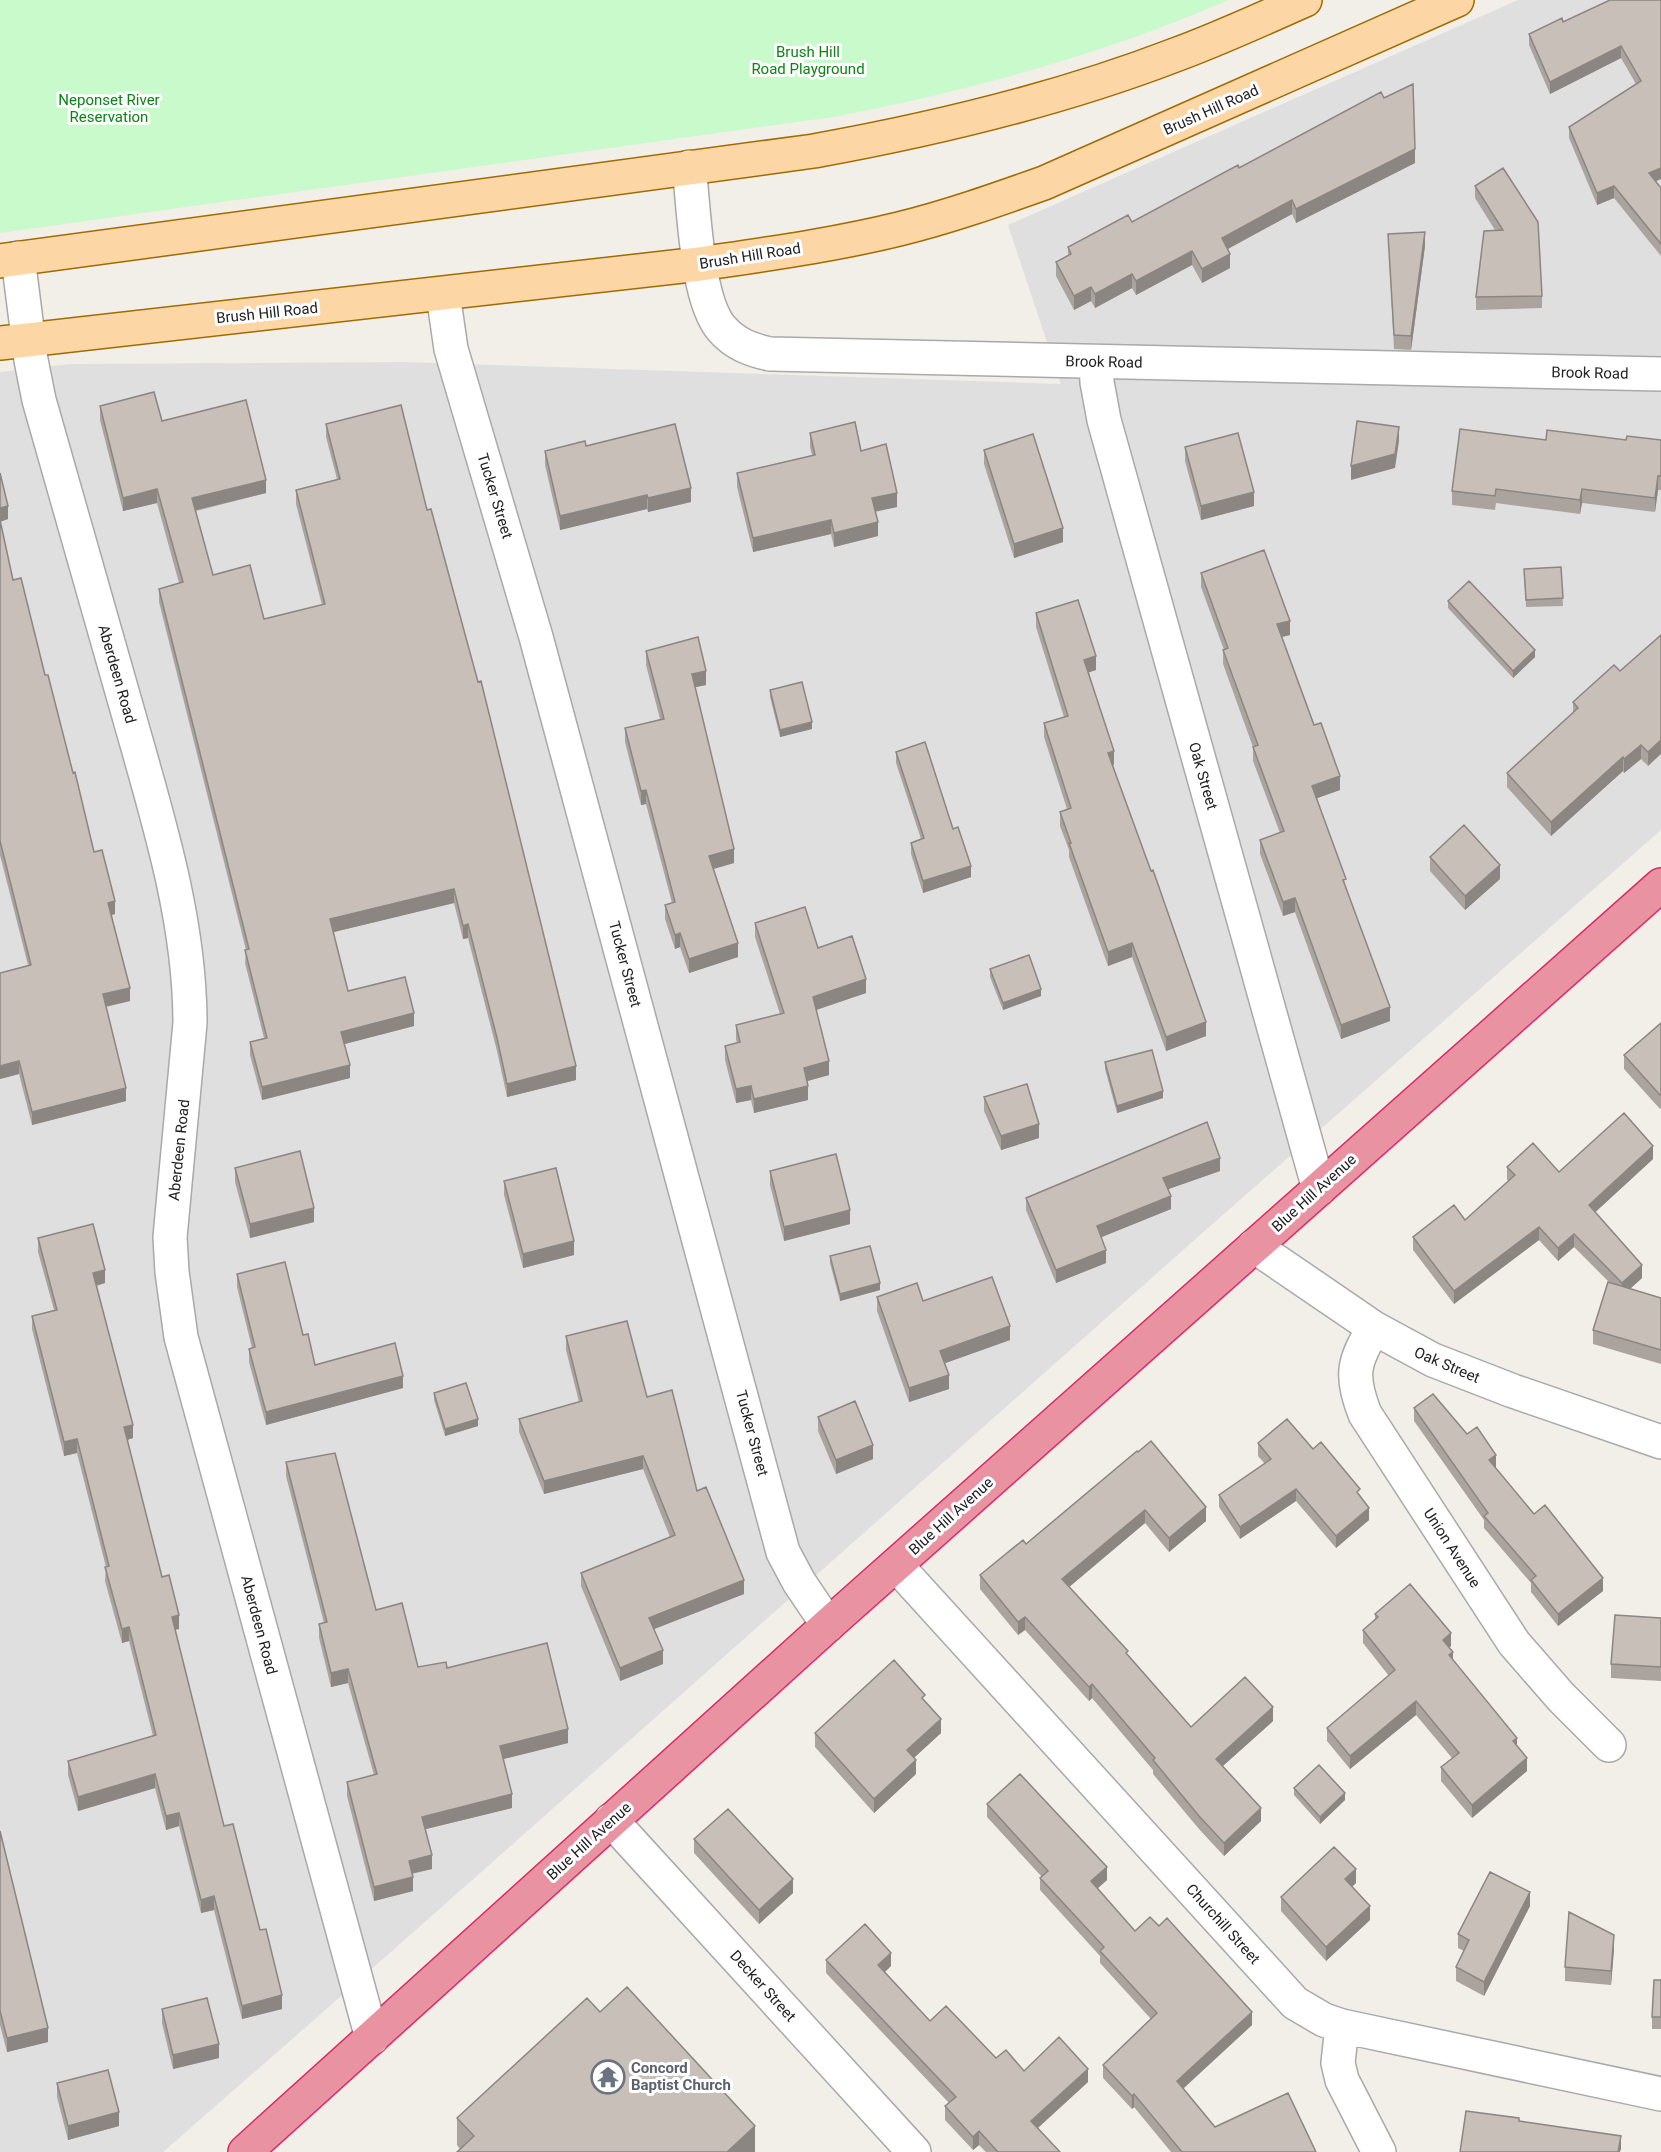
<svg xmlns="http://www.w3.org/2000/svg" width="1661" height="2152" font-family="Roboto,sans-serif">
<rect width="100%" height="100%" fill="#f2efe9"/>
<!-- residential -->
<path fill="#e0dfdf" d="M1518,0H1661V830L1200,1235L331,2005L163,2152H0V372L69,364L403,362L1061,384L1008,225Z"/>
<!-- park -->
<path fill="#c8facc" d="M0,0H1228C1103,55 968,91 833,117L0,233Z"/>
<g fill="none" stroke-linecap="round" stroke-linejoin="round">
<!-- minor casing -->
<g stroke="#a9a9a9" stroke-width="36">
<path id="minor" d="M689,167C694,207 696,300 722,329C735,344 751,350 770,354L1661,374
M18,258L31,360L39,400C69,506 99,611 129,716C157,816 190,918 190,1023L170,1237L172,1272L181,1337L372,2038
M443,294L451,349L536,637L783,1552L799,1582L828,1625
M1096,362L1097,382L1104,420L1319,1189
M1254,1246L1374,1328L1433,1360L1513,1391L1661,1442
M1374,1328C1353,1362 1350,1376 1365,1414L1514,1643L1561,1697L1609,1745
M896,1565L1295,2003L1324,2020L1342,2026L1661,2094
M611,1820L914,2152
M1342,2026L1338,2063L1342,2080L1379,2152"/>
</g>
<!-- major casing -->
<g stroke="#a06b00" stroke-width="36">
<path id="major" d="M0,261L814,151C936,129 1058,100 1175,55C1219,39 1262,19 1305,0
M0,343L700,264C767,254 834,245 899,229C948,217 996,200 1044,183L1457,0"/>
</g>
<!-- highway casing -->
<g stroke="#dc2a67" stroke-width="36">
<path id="highway" d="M245,2152L828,1625L1661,885"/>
</g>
<!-- minor -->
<use href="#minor" stroke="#fff" stroke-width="33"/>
<!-- major -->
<use href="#major" stroke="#fcd6a4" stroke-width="33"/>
<!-- highway -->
<use href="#highway" stroke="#e892a2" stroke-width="33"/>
</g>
<!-- wall -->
<path fill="#aba49e" d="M1661,0V179L1656,181L1661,188V256L1614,198L1597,205L1569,138V127L1636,84L1621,58L1550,94L1529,45V34L1563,22Z
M1415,163L1296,223L1292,214L1228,249L1230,268L1202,283L1192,265L1136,295L1132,288L1095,308L1091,301L1074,310L1056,276V262L1068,255V247L1132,222L1239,168Z
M1503,168L1542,296V308L1476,310V297L1495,230L1475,198V186Z
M1388,234L1425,246L1411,350L1394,349Z
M100,406L162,421L266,493L196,511L213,575L264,619L322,605L296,504V490L337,479L326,437V424L427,510L576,1080L507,1097L497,1051L468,938L463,939L454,903L333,932L348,991L414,1026L344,1044L350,1078L262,1100L250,1055V1042L264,1038L245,963L246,950L159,602V589L179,583L157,503L123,511L100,420Z
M810,433L861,451L897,507L875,512L878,536L834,547L831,534L753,552L737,487V473L812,455L810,447Z
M1546,440H1661V490H1658L1655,512L1582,503L1580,514L1496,503L1495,510L1452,505V491Z
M586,446L691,502L648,512L647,509L560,530L545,465V451Z
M1185,447L1254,506L1201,520L1185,461Z
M984,450L1063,542L1014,558L984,464Z
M0,473L8,519L0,521L13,580L45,675L94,852L115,914L112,915L130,1001L106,1007L126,1101L32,1125L19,1074L0,1079V973L28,965L0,855Z
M1561,567L1563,606L1526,607L1524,569Z
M1201,573L1290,635L1282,637L1314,725L1340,790L1317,798L1390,1021L1341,1039L1295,912L1283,916L1260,854V840L1280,833L1253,761V747L1223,664V650H1224L1201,587Z
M1448,601L1535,657L1513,678L1448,608Z
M1036,613L1096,670L1089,672L1114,765H1112L1206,1036L1166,1051L1132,957L1108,966L1069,857V850L1060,826V812L1067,809L1044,737V723L1064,717L1036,627Z
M1661,635L1648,766L1641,759L1624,773L1623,771L1551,836L1507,787V773L1573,713V702L1620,671Z
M646,651L706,685L695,687L734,863L714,869L738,957L689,973L680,947L675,949L665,919V905L672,903L646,804L641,805L625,742V728L660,719L646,665Z
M770,690L812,729L780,737L770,697Z
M896,752L971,877L923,893L911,854V843L921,839L896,763Z
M1430,857L1500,879L1465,910L1430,871Z
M755,923L818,948L866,993L816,1010L829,1075L807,1081L808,1100L754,1113L751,1100L736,1103L725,1060V1046L737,1043L736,1039V1025L780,1014L755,937Z
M990,969L1041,996L1003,1010L990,977Z
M1661,1023V1108L1660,1109L1624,1069V1055Z
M1105,1062L1163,1098L1117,1113L1105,1069Z
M984,1097L1039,1138L1001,1150L984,1111Z
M1653,1159L1595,1212L1642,1278L1630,1289L1661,1298V1364L1593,1344V1330L1609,1282L1574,1247L1558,1261L1539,1240L1454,1304L1413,1250V1237L1465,1220L1509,1181L1507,1180V1167L1559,1172Z
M235,1168L314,1222L250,1238L235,1182Z
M770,1171L850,1224L784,1241L770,1185Z
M1220,1171L1168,1189L1171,1209L1101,1237L1106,1263L1056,1283L1026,1210V1198Z
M504,1181L574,1255L523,1268L504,1195Z
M38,1238L105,1283L97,1286L133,1438L127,1440L162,1577L179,1629L175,1630L224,1826L260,1930L282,2009L242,2019L214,1910L201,1913L179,1826L166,1830L155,1788L78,1811L68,1775V1761L153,1736L129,1641L122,1643L105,1581L106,1567L77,1453L64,1456L32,1329V1316L54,1310L38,1252Z
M830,1256L880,1290L840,1301L830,1263Z
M237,1274L303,1335L315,1365L403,1388L266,1425L249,1362V1349L252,1348L237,1287Z
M877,1297L923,1301L1010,1340L945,1363L949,1389L909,1402L877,1311Z
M566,1336L647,1397L697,1491L744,1594L654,1629L663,1664L620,1681L581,1586V1573L670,1537L643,1469L544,1494L519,1432V1419L579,1402L566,1350Z
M434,1393L478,1426L445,1436L434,1400Z
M1414,1408L1496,1468L1534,1514L1603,1591L1558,1626L1531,1592V1583L1484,1528V1520L1414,1421Z
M818,1417L873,1459L836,1474L818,1431Z
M1258,1443L1313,1449L1369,1520L1336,1548L1296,1501L1240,1539L1219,1507V1495L1265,1464L1258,1456Z
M1137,1451L1206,1521L1169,1552L1145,1523L1069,1587L1191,1727L1273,1721L1223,1766L1261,1821L1224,1856L1199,1829L1153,1774V1770L1092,1698L1089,1701L1025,1630L1018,1635L980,1589V1575L1026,1544Z
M286,1462L376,1610L418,1667L447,1668L568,1743L503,1759L512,1808L426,1829L432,1869L412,1874L413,1891L374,1901L347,1796V1782L374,1775L348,1683L331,1687L319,1638V1624L324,1623L286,1476Z
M1375,1614L1451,1646L1449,1648L1453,1660L1517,1747L1527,1771L1472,1818L1441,1781V1767L1452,1758L1416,1715L1350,1769L1327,1741V1728L1389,1676L1363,1643V1630L1375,1619Z
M1661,1618V1681L1611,1678V1664Z
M925,1701L941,1733L914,1758L916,1774L874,1813L815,1747V1733Z
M1294,1788L1345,1800L1320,1824L1294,1795Z
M987,1804L1107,1880L1097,1889L1135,1931L1252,2025L1183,2089L1215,2127L1316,2152H1171L1134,2107L1132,2109L1103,2078V2065L1151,2019L1100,1963V1956L1040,1890V1878L1042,1877L987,1817Z
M0,1831L48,2042L7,2052L0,2025Z
M694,1839L793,1893L759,1924L694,1853Z
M1356,1883L1352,1887L1370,1920L1326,1961L1281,1911V1897Z
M1530,1906L1484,1996L1456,1981V1967L1464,1951L1458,1948V1934Z
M1614,1949L1611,1985L1565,1981V1967Z
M826,1960L891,1966L885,1972L930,2021L996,2058L1024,2071L1088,2082L1038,2128L1060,2152H986L979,2145L973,2150L945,2120V2106L949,2103L826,1973Z
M1661,1980V2029H1652V2017Z
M162,2009L219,2058L173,2069L162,2023Z
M600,2012L755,2152L460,2149L457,2145V2118Z
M57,2083L119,2126L68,2140L57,2097Z"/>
<!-- shaded-wall -->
<path fill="#8b8681" d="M1621,46V58L1550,94V82Z
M1415,149V163L1296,223V209Z
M1661,168V179L1649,184V173Z
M1614,186V198L1597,205V193Z
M1292,200V214L1222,252V238Z
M1425,232V246L1411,350V336Z
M1192,251V265L1136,295V281Z
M1230,254V268L1202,283V269Z
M1132,274V288L1095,308V294Z
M1091,287V301L1074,310V296Z
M1399,427V441L1395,468L1351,480V466Z
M1658,476V490L1655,512V498Z
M266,480V493L192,511V498Z
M691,488V502L648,512V498Z
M157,489V503L123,511V498Z
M1582,489V503L1580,514V500Z
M1254,492V506L1201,520V506Z
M897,493V507L872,512V498Z
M647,495V509L560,530V516Z
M8,506V519L0,522V508Z
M831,520V534L753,552V538Z
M878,522V536L834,547V533Z
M1063,528V542L1014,558V544Z
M1290,621V635L1277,638V624Z
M1535,650V657L1513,678V671Z
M1096,656V670L1084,674V660Z
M706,671V685L692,688V674Z
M812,722V729L780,737V730Z
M1661,740V754L1648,766V752Z
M1641,745V759L1624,773V759Z
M1114,751V765L1108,767V753Z
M1623,757V771L1551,836V822Z
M1340,776V790L1312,800V786Z
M646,790V804L641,805V791Z
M734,849V863L709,870V856Z
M1500,865V879L1465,910V896Z
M971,866V877L923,893V881Z
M454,889V903L330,933V919Z
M1295,898V912L1283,916V902Z
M115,901V914L108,916V903Z
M468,924V938L463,939V926Z
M680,933V947L675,949V935Z
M738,943V957L689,973V959Z
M1132,943V957L1108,966V952Z
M866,979V993L813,1011V997Z
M130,988V1001L103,1007V994Z
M1041,989V996L1003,1010V1003Z
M1390,1007V1021L1341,1039V1025Z
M414,1013V1026L341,1045V1032Z
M1206,1022V1036L1166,1051V1037Z
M19,1061V1074L0,1079V1066Z
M829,1061V1075L804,1082V1068Z
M350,1065V1078L262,1100V1087Z
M576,1066V1080L507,1097V1084Z
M751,1086V1100L736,1103V1089Z
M808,1086V1100L754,1113V1099Z
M126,1088V1101L32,1125V1112Z
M1163,1091V1098L1117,1113V1106Z
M1039,1124V1138L1001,1150V1136Z
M1653,1146V1159L1589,1218V1205Z
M1220,1158V1171L1163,1191V1178Z
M1171,1196V1209L1097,1239V1226Z
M314,1208V1222L250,1238V1224Z
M850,1210V1224L784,1241V1227Z
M1539,1227V1240L1454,1304V1291Z
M1574,1234V1247L1558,1261V1248Z
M574,1241V1255L523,1268V1254Z
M1106,1250V1263L1056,1283V1270Z
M1642,1265V1278L1622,1296V1283Z
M105,1270V1283L93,1286V1273Z
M880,1283V1290L840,1301V1294Z
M1010,1326V1340L940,1365V1351Z
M949,1375V1389L909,1402V1388Z
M403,1376V1388L266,1425V1412Z
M478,1419V1426L445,1436V1429Z
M133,1425V1438L124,1441V1427Z
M77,1439V1453L64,1456V1442Z
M873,1445V1459L836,1474V1460Z
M1496,1455V1468L1489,1473V1460Z
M643,1456V1469L544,1494V1481Z
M1296,1489V1501L1240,1539V1527Z
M1206,1507V1521L1169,1552V1538Z
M1369,1508V1520L1336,1548V1536Z
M1145,1510V1523L1062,1593V1579Z
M1603,1578V1591L1558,1626V1614Z
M744,1580V1594L649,1631V1618Z
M179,1615V1629L172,1630V1617Z
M1025,1617V1630L1018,1635V1622Z
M129,1627V1641L122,1643V1629Z
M1451,1633V1646L1443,1653V1640Z
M663,1650V1664L620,1681V1668Z
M1453,1652V1665L1449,1655Z
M348,1669V1683L331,1687V1673Z
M1092,1684V1698L1089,1701V1687Z
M1416,1701V1715L1350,1769V1756Z
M1273,1707V1721L1216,1772V1759Z
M941,1719V1733L907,1764V1750Z
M568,1729V1743L500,1760V1746Z
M1517,1738V1751L1513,1741Z
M1527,1758V1771L1472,1818V1805Z
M916,1760V1774L874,1813V1799Z
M155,1774V1788L78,1811V1797Z
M1345,1793V1800L1320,1824V1817Z
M512,1794V1808L422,1830V1817Z
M1261,1808V1821L1224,1856V1843Z
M179,1813V1826L166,1830V1816Z
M432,1855V1869L409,1874V1861Z
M1107,1867V1880L1091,1894V1881Z
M1356,1869V1883L1345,1893V1879Z
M413,1877V1891L374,1901V1887Z
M793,1879V1893L759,1924V1910Z
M1530,1892V1906L1484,1996V1982Z
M214,1896V1910L201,1913V1900Z
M1370,1906V1920L1326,1961V1947Z
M1614,1935V1949L1611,1985V1971Z
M891,1953V1966L878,1978V1965Z
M282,1995V2009L242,2019V2006Z
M1252,2012V2025L1177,2094V2081Z
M48,2028V2042L7,2052V2038Z
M219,2044V2058L173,2069V2055Z
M1088,2069V2082L1031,2134V2121Z
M1134,2094V2107L1132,2109V2096Z
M119,2112V2126L68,2140V2126Z
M755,2126V2152H727Z
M979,2131V2145L973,2150V2137Z
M1621,2136V2149L1620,2152H1618Z"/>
<!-- building -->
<path fill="#c7bfb8" stroke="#8b8681" stroke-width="1.5" d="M1610,0H1661V168L1649,173L1661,188V244L1614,186L1597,193L1569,127L1641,81L1621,46L1550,82L1529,34L1562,18L1563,22Z
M1413,84L1415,149L1296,209L1292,200L1222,238L1230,254L1202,269L1192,251L1136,281L1132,274L1095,294L1091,287L1074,296L1056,262L1071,254L1068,247L1128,215L1132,222L1238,165L1239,168L1381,92L1384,98Z
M1503,168L1538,222L1542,296L1476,297L1484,231L1503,230L1475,186Z
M1425,232L1411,336L1394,335L1388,234Z
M154,392L162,421L246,400L266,480L192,498L213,575L250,565L264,619L325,604L296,490L340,479L326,424L401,405L427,510L431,509L478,682L481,681L576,1066L507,1084L497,1038L468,924L463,926L454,889L330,919L348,991L405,977L414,1013L341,1032L350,1065L262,1087L250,1042L267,1038L245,950L249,949L159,589L183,582L157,489L123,498L100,406Z
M1357,421L1399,427L1395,454L1351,466Z
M855,422L861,451L886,444L897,493L872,498L878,522L834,533L831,520L753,538L737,473L815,455L810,433Z
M675,424L691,488L648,498L647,495L560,516L545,451L585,441L586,446Z
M1460,429L1546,440L1547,430L1626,440L1627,436L1661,440V476H1658L1655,498L1582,489L1580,500L1496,489L1495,496L1452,491Z
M1238,433L1254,492L1201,506L1185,447Z
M1033,434L1063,528L1014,544L984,450Z
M0,473L8,506L0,508Z
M0,520L13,580L21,578L45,675H48L73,773L75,772L94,852L102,850L115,901L108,903L130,988L103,994L126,1088L32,1112L19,1061L0,1066V973L31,965L0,841Z
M1264,550L1290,621L1277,624L1314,725L1321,723L1340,776L1312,786L1346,879L1343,880L1390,1007L1341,1025L1295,898L1283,902L1260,840L1284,831L1253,747L1258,745L1223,650L1228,648L1201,573Z
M1561,567L1563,598L1526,600L1524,569Z
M1469,581L1535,650L1513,671L1448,601Z
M1078,600L1096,656L1084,660L1114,751L1108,753L1151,871L1153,870L1206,1022L1166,1037L1132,943L1108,952L1069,843H1071L1060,812L1071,808L1044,723L1068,716L1036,613Z
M1661,635V740L1648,752L1641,745L1624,759L1623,757L1551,822L1507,773L1578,708L1573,702L1614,665L1620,671Z
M698,637L706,671L692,674L734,849L709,856L738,943L689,959L680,933L675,935L665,905L675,902L646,790L641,791L625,728L664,719L646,651Z
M802,682L812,722L780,730L770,690Z
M925,742L953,829L958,827L971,866L923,881L911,843L924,838L896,752Z
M1464,825L1500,865L1465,896L1430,857Z
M805,907L818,948L852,936L866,979L813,997L829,1061L804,1068L808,1086L754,1099L751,1086L736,1089L725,1046L740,1042L736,1025L784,1013L755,923Z
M1029,955L1041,989L1003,1003L990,969Z
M1661,1023V1094L1660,1095L1624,1055Z
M1152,1050L1163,1091L1117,1106L1105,1062Z
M1027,1084L1039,1124L1001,1136L984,1097Z
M1624,1113L1653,1146L1589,1205L1642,1265L1622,1283L1574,1234L1558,1248L1539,1227L1454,1291L1413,1237L1454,1205L1465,1220L1515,1175L1507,1167L1533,1143L1559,1172Z
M1207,1122L1220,1158L1163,1178L1171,1196L1097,1226L1106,1250L1056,1270L1026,1198Z
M300,1151L314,1208L250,1224L235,1168Z
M836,1154L850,1210L784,1227L770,1171Z
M556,1168L574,1241L523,1254L504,1181Z
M93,1224L105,1270L93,1273L133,1425L124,1427L162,1577L169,1575L179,1615L172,1617L224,1826L233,1824L260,1930L266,1929L282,1995L242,2006L214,1896L201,1900L179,1813L166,1816L155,1774L78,1797L68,1761L156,1735L129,1627L122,1629L105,1567L109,1566L77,1439L64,1442L32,1316L57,1310L38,1238Z
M870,1246L880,1283L840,1294L830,1256Z
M285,1262L303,1335L308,1334L315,1365L395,1343L403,1376L266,1412L249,1349L255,1347L237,1274Z
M992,1277L1010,1326L940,1351L949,1375L909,1388L877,1297L917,1283L923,1301Z
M1608,1282L1661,1298V1350L1593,1330Z
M627,1321L647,1397L672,1390L697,1491L706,1487L744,1580L649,1618L663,1650L620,1668L581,1573L675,1535L643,1456L544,1481L519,1419L582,1401L566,1336Z
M466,1383L478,1419L445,1429L434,1393Z
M1433,1394L1467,1434L1477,1427L1496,1455L1489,1460L1534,1514L1545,1505L1603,1578L1558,1614L1531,1580L1536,1576L1484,1516L1488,1513L1414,1408Z
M855,1401L873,1445L836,1460L818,1417Z
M1287,1419L1313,1449L1321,1442L1360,1489L1357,1492L1369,1508L1336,1536L1296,1489L1240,1527L1219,1495L1271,1459L1258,1443Z
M1151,1441L1206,1507L1169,1538L1145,1510L1062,1579L1128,1651L1126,1653L1191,1727L1245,1677L1273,1707L1216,1759L1261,1808L1224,1843L1199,1816L1153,1760L1155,1758L1092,1684L1089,1687L1025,1617L1018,1622L980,1575L1023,1540L1026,1544L1137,1451L1138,1452Z
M335,1453L376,1610L402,1603L418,1667L446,1662L447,1668L547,1643L568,1729L500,1746L512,1794L422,1817L432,1855L409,1861L413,1877L374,1887L347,1782L377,1774L348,1669L331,1673L319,1624L327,1622L286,1462Z
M1410,1584L1451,1633L1443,1640L1453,1652L1449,1655L1517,1738L1513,1741L1527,1758L1472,1805L1441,1767L1459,1753L1416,1701L1350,1756L1327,1728L1395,1670L1363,1630L1378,1617L1375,1614Z
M1615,1615L1661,1618V1667L1611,1664Z
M894,1660L925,1695L922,1698L941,1719L907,1750L916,1760L874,1799L815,1733Z
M1319,1765L1345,1793L1320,1817L1294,1788Z
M1020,1774L1107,1867L1091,1881L1135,1931L1150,1917L1159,1926L1167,1918L1252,2012L1177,2081L1215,2127L1288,2093L1316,2152H1182L1134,2094L1132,2096L1103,2065L1157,2013L1100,1951L1104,1947L1040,1878L1048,1871L987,1804Z
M728,1809L793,1879L759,1910L694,1839Z
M0,1831L48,2028L7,2038L0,2011Z
M1334,1847L1356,1869L1345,1879L1370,1906L1326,1947L1281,1897Z
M1490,1872L1530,1892L1484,1982L1456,1967L1469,1940L1458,1934Z
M1569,1912L1614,1935L1611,1971L1565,1967Z
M865,1924L891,1953L878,1965L930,2021L946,2006L996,2058L1006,2050L1024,2071L1059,2037L1088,2069L1031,2121L1060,2152H998L979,2131L973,2137L945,2106L956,2097L826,1960Z
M1654,1980H1661V2017H1652Z
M627,1987L755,2126L727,2152H457L474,2136L457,2118L587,1998L600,2012Z
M207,1998L219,2044L173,2055L162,2009Z
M108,2070L119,2112L68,2126L57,2083Z
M1466,2111L1519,2118V2121L1621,2136L1618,2152H1460Z"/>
<!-- icons -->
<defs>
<g id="temple-ring" transform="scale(1.725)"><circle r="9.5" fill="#fff" stroke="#6b7280" stroke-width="1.5"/><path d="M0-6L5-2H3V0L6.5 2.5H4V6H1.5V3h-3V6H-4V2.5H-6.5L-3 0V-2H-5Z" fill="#6b7280"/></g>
</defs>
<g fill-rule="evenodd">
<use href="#temple-ring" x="608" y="2077"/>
</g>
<g text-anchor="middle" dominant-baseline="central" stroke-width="6" stroke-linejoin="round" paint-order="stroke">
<!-- park labels -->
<g font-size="15" fill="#0c8416" stroke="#fff">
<text x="808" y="52">Brush Hill<tspan x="808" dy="17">Road Playground</tspan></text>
<text x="109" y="100">Neponset River<tspan x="109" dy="17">Reservation</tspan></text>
</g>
<!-- street labels -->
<g font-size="15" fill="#222" stroke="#fff">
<text transform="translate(1211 110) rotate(-24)">Brush Hill Road</text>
<text transform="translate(750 256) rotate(-9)">Brush Hill Road</text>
<text transform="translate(267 313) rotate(-6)">Brush Hill Road</text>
<text transform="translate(1104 362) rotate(1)">Brook Road</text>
<text transform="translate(1590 373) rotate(1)">Brook Road</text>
<text transform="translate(495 496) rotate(73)">Tucker Street</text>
<text transform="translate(117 674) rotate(74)">Aberdeen Road</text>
<text transform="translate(1203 776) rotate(74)">Oak Street</text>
<text transform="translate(625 964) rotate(75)">Tucker Street</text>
<text transform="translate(179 1150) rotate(-84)">Aberdeen Road</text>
<text transform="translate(1314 1193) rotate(-42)">Blue Hill Avenue</text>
<text transform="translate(1447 1365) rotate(23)">Oak Street</text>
<text transform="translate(752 1433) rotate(75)">Tucker Street</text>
<text transform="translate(951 1516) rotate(-42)">Blue Hill Avenue</text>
<text transform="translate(1452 1548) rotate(57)">Union Avenue</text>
<text transform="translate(259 1625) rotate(75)">Aberdeen Road</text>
<text transform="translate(589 1841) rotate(-42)">Blue Hill Avenue</text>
<text transform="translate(1223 1924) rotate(48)">Churchill Street</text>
<text transform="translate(763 1986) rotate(48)">Decker Street</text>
</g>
<!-- worship labels -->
<g font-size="15" font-weight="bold" fill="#5b616d" stroke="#fff" text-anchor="start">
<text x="631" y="2068">Concord<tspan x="631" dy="17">Baptist Church</tspan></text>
</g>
</g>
</svg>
